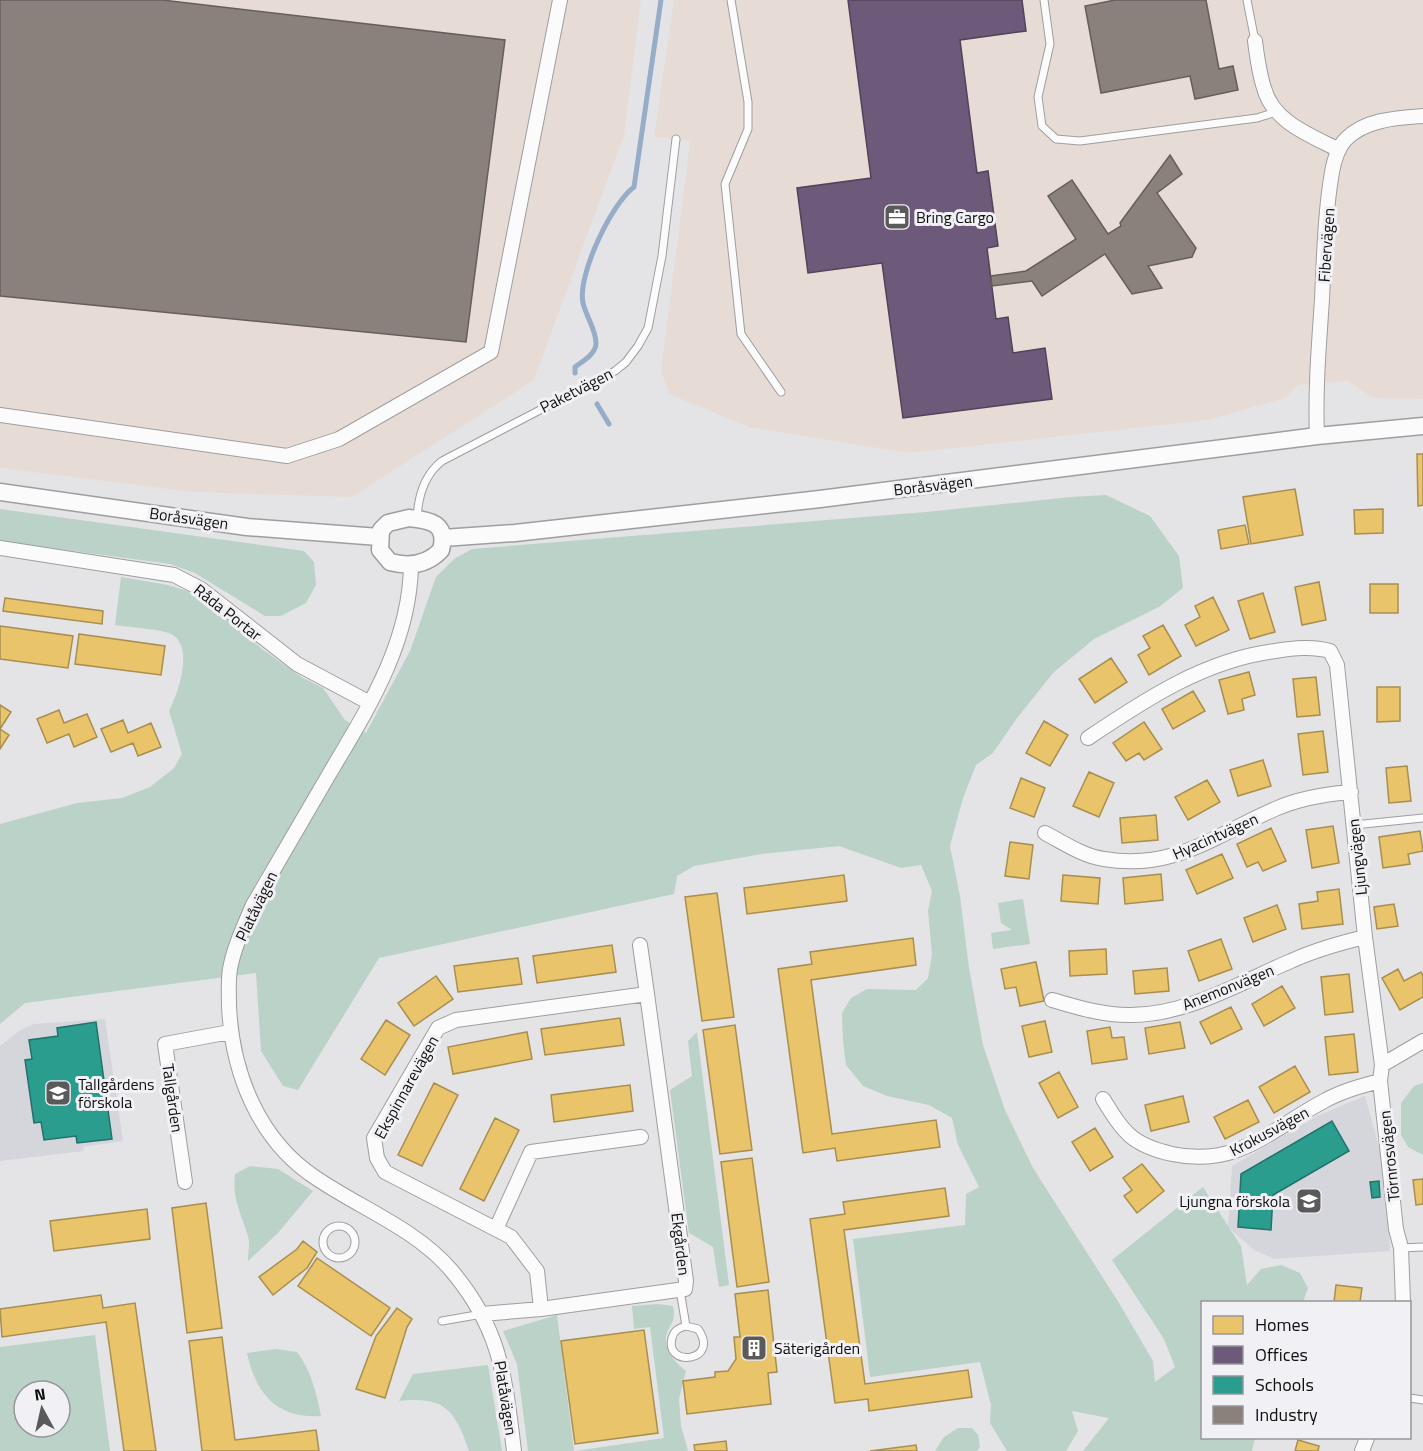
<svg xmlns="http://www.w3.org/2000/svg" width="1423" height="1451" font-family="'Titillium Web',sans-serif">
<rect width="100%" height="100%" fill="#e4e4e7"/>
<!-- industrial -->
<path fill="#e7dcd5" d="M0,0H641L624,135L534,380L352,497L192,492L0,468Z
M674,0H1423V399L1373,398L1348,381L1298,385L1285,398L1208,420L909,453L749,427L669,394L661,371L690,141L654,137Z"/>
<!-- built -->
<path fill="#d5d5dc" d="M105,1019L123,1141L83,1147L84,1151L0,1161V1046L19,1031L34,1024Z
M1365,1096L1387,1176L1390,1251L1274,1259L1254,1250L1228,1227L1232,1166L1317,1116Z"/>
<!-- green -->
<path fill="#bad2c7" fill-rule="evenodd" d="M1106,495L1150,516L1179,556L1183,588L1159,607L1094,639L1054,672L1017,718L993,753L976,765L963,798L950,846L960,896L969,968L983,1045L1005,1110L1033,1168L1119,1303L1153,1361L1155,1382L1175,1367L1164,1339L1112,1260L1203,1187L1241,1246L1247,1285L1261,1269L1281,1265L1300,1273L1308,1288L1303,1302H1202V1438H1255L1252,1451H1083L1109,1418L1072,1411L1078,1431L1066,1451H1007L990,1423L991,1405L980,1362L870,1377L853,1239L965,1225L966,1194L979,1187L958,1145L952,1118L929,1105L887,1096L863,1086L846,1065L843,1041L842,1013L851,998L867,989L916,990L928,978L932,954L928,911L932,891L921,865L901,868L839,846L762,854L694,866L677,876L674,894L379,958L298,1090L283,1086L261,1051L256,973L25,1003L0,1024V824L77,803L122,798L150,787L174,768L182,754L169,711C178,693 195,646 171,634C160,629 128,627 115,625L121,577L168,585L187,591L215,610L262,649L303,678L323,688L345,720L366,733L410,651L436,577L454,559L472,549L926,512L1071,497Z
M0,509L304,551L314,562L316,585L306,603L281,616H265L195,573L170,564L0,541Z
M1023,899L1030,944L993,949L991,933L1012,930L1001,923L998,903Z
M697,1032L729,1285L719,1287L713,1247L689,1233L670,1090L692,1076L688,1041Z
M1423,1083V1155L1408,1147L1401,1135V1103L1414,1086Z
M250,1166L278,1169L313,1191L278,1233L248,1261C248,1253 250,1244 248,1236C241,1212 232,1200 235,1174Z
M658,1304L673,1306C677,1325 667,1324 666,1338C665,1352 676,1363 686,1371L679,1399L681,1426L688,1451H575L664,1438L650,1327L634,1329L632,1306Z
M557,1315L574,1451H528L517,1364L503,1331Z
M95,1335L110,1451H0V1347ZM24,1391H60V1427H24Z
M276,1349L297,1352C311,1370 317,1395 321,1416C277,1419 256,1394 247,1353Z
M488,1365L502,1451H469C455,1410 445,1396 399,1401L413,1374Z
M958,1428H972L978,1435L980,1447L977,1451H935L944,1437Z"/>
<!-- homes -->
<path fill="#e9c46a" stroke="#a88e4f" stroke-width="1.5" d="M1417,454H1423V505L1418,506Z
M1295,489L1303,535L1251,544L1243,497Z
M1383,509V533L1355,534L1354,510Z
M1245,525L1249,544L1221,549L1218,530Z
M1319,582L1326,620L1302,625L1295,587Z
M1370,584H1398V613H1370Z
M1263,593L1275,632L1250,639L1238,601Z
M1213,597L1229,630L1196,646L1185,625L1200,617L1195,606Z
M5,598L103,611L102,624L3,611Z
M1163,625L1181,656L1149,675L1138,655L1150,648L1143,636Z
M0,626L73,636L68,668L0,659Z
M79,634L165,646L161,675L75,664Z
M1111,658L1127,682L1095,703L1079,679Z
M1249,672L1255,695L1242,699L1244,710L1228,714L1219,680Z
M1316,677L1320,715L1297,717L1293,679Z
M1377,687H1400V721L1377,722Z
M1193,691L1205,711L1173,729L1162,709Z
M0,705L11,712L0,729Z
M59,710L64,723L87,714L97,737L74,747L69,734L47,743L37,719Z
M123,720L128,733L151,723L161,747L138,756L133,743L111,752L101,729Z
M1044,721L1068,735L1050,766L1026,753Z
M1144,722L1162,749L1144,760L1139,753L1126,761L1113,743Z
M0,729L9,735L0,749Z
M1323,731L1328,772L1303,775L1298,734Z
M1263,760L1271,786L1238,796L1230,770Z
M1407,766L1411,801L1389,803L1386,768Z
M1089,772L1114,783L1099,817L1073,806Z
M1021,778L1045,788L1034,817L1010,808Z
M1207,780L1220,802L1188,820L1175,797Z
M1156,815L1158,840L1122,843L1120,818Z
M1333,826L1339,863L1312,868L1306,830Z
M1271,828L1286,861L1263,871L1258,862L1247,867L1237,844Z
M1420,831L1423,851L1408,854L1410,864L1383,868L1379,837Z
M1010,842L1033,845L1029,879L1005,876Z
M1222,854L1233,878L1197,894L1186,870Z
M1161,874L1163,900L1125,904L1123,878Z
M844,875L847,901L747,914L744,888Z
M1063,875L1100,878L1098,904L1061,901Z
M1339,889L1343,924L1302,929L1299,904L1318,901L1317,892Z
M717,893L734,1017L702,1021L685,897Z
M1394,904L1398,926L1377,929L1374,907Z
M1277,905L1286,929L1253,942L1244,918Z
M913,938L916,965L811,980L832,1134L936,1120L940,1147L837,1161L835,1148L803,1153L778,969L812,964L810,952Z
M1221,939L1232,969L1199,981L1188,951Z
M612,945L616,972L537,983L533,956Z
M1106,949L1107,974L1070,976L1069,951Z
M518,958L522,984L458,992L454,966Z
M1036,962L1044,1001L1020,1006L1016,987L1005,989L1001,969Z
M1167,968L1169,991L1135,994L1133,971Z
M1398,969L1404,981L1421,972L1423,976V997L1400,1010L1382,978Z
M1349,974L1353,1012L1325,1015L1321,977Z
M436,976L453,999L414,1026L398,1003Z
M1282,986L1295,1008L1264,1026L1252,1004Z
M1231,1007L1242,1029L1211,1044L1200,1022Z
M620,1018L624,1045L545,1055L541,1029Z
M386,1020L410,1035L385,1075L361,1059Z
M1045,1021L1052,1052L1029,1057L1022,1026Z
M1180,1022L1185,1048L1149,1054L1145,1028Z
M735,1025L752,1150L720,1154L703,1030Z
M1110,1027L1112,1038L1124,1037L1127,1059L1092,1064L1087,1031Z
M527,1032L532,1059L453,1074L448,1047Z
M1354,1034L1358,1072L1329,1075L1325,1037Z
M1295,1066L1310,1092L1274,1113L1259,1087Z
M1059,1072L1078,1107L1058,1118L1039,1083Z
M434,1083L458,1095L422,1166L398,1155Z
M630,1085L633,1111L554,1122L551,1095Z
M1183,1096L1189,1122L1151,1131L1145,1105Z
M1248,1100L1259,1122L1225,1139L1214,1117Z
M495,1118L519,1130L484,1201L460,1189Z
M1095,1128L1113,1157L1090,1171L1072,1142Z
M752,1158L769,1282L737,1287L721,1162Z
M1142,1164L1164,1191L1137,1213L1124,1196L1132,1190L1123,1178Z
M1423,1179V1204L1416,1205L1413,1180Z
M945,1188L949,1216L844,1230L865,1384L968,1370L972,1397L869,1411L868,1399L835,1403L810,1219L845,1214L843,1202Z
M206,1203L222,1328L187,1333L172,1208Z
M147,1209L150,1239L54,1251L50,1221Z
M303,1241L317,1252L307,1268L273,1295L259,1277L297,1249Z
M317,1258L390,1308L371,1336L298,1286Z
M1336,1285L1362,1288L1360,1302H1334Z
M768,1290L777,1372L768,1373L771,1404L687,1414L683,1381L715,1377V1372L728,1371L736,1359L734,1337H740L735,1294Z
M101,1295L103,1308L135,1303L156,1451H124L106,1322L2,1337L0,1309Z
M397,1308L412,1319L407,1327L385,1398L356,1389L376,1336Z
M644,1330L658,1433L575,1444L561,1341Z
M222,1337L235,1440L316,1430L319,1451H202L189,1341Z
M1298,1440L1319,1446L1318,1451H1295Z
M726,1441L727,1451H695L694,1445Z
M916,1445L917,1451H870Z"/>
<!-- offices -->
<path fill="#6d597a" stroke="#51435a" stroke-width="1.5" d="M848,0H1022L1026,31L960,40L977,173L988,171L998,246L987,248L996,319L1008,317L1013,353L1045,348L1052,399L903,418L882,263L808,273L797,188L871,178Z"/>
<!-- schools -->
<path fill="#2a9d8f" stroke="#227269" stroke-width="1.5" d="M96,1022L112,1139L77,1143L76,1136L44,1140L41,1122L34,1123L25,1060L32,1059L29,1040L58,1036L57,1028Z
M1332,1121L1349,1151L1273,1195L1271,1230L1238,1227L1241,1174Z
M1379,1181L1380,1197L1372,1198L1370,1182Z"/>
<!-- industry -->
<path fill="#8a817c" stroke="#655f5c" stroke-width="1.5" d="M0,0H162L505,40L466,342L0,296Z
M1115,0H1206L1219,69L1233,66L1238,90L1195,99L1190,76L1101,93L1085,6Z
M1170,155L1182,174L1157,193L1196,248L1192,257L1148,266L1162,288L1132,294L1105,254L1042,296L1032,281L992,286L991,276L1026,271L1076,239L1048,196L1072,180L1108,234L1121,226L1120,223Z"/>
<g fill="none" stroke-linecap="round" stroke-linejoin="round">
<!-- stream -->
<path stroke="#96acc8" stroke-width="5" d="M575,373V367C583,361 596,354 596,343C596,330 586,316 583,303C577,275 612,203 634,187L661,0
M597,404L609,424"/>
<!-- service casing -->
<g stroke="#9e9ea0" stroke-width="9">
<path id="service" d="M731,0L748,102V129L725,184L741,334L781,392
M1044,0L1050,44L1038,97L1042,126L1056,139L1080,141L1257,118L1276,112
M1247,0L1255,41
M417,519C418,496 424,475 442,461L615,371L626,362L638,346L648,328L662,256L676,139
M1354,825L1423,818
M323 1242a16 16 0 1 1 32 0a16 16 0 1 1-32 0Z
M1401,1248L1423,1247
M680,1290L686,1326C679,1328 674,1330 672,1338C664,1368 721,1362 698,1329L686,1326
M442,1321L482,1314
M1410,1398L1423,1400"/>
</g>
<!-- minor casing -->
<g stroke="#9e9ea0" stroke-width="16">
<path id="minor" d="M1255,41C1257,57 1259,73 1264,88C1273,122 1310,135 1339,150
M0,415L287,456L339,439L491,352L560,0
M1317,436C1315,390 1319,345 1322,299C1324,257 1325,213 1332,172C1334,161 1338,147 1346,139C1366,119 1397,118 1423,116
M0,548L174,575L201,589L297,664L370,703
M411,565C410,642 369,707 331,771C305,816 279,860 253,905C244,926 234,947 230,969C228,981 229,994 229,1006C232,1072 258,1140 316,1178C360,1208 416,1229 451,1270C501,1329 505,1377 514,1451
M1088,738C1146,699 1205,660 1275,651C1294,648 1312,646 1330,651L1337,665L1365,937L1382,1065L1380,1081L1396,1229L1401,1248L1403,1302
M1045,833C1064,843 1083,856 1104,859C1174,871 1215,835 1275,809C1300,798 1325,794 1351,792
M1052,1000C1077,1007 1101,1015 1128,1015C1186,1016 1239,983 1291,961C1315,950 1340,943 1365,937
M1382,1065L1423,1041
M1103,1099C1124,1133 1132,1145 1172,1154C1238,1168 1271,1129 1324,1101C1342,1091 1361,1086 1380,1081
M185,1182L165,1044L230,1032
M496,1229L531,1152L641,1137
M541,1309L537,1271L511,1237L385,1172L377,1158L374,1138L438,1028L456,1020L647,994L640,945
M482,1314L541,1309L685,1289L686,1281L647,994
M1362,1451L1367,1438"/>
</g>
<!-- tertiary casing -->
<g stroke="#9e9ea0" stroke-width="19">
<path id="tertiary" d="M0,492L247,527L379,537
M409,518C430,520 448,523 441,550C427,565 409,567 390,562L380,550L381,530L388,523Z
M443,538L515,533L820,499L1317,436L1423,426"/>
</g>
<!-- service -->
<use href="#service" stroke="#fbfbfb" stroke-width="7"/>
<!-- minor -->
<use href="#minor" stroke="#fbfbfb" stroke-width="14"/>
<!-- tertiary -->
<use href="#tertiary" stroke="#fbfbfb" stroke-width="16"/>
</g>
<!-- icons -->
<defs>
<g id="office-square" transform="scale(1.35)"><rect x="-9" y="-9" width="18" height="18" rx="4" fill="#5a5a5b" stroke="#f1f1f5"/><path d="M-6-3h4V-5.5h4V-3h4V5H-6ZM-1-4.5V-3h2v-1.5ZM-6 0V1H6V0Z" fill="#fff"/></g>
<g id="school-square" transform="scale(1.35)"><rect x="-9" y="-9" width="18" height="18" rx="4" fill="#5a5a5b" stroke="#f1f1f5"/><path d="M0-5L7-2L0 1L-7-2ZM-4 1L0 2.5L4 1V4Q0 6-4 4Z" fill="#fff"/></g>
<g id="building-square" transform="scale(1.35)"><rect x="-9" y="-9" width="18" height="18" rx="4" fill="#5a5a5b" stroke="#f1f1f5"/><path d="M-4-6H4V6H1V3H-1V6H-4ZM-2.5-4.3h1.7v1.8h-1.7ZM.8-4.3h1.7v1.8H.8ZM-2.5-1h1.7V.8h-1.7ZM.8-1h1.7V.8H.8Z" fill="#fff"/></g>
</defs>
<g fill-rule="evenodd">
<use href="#office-square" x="897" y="217"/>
<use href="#school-square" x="58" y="1093"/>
<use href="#school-square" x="1309" y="1201"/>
<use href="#building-square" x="754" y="1348"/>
</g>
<g text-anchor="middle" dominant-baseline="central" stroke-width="6" stroke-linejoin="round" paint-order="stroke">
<!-- poi labels -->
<g font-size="16" fill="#0f0f10" stroke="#f1f1f5" text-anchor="start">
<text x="916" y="217">Bring Cargo</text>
<text x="78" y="1084">Tallgårdens<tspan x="78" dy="18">förskola</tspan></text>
<text x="1290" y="1201" text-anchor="end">Ljungna förskola</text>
<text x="774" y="1348">Säterigården</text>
</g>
<!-- street labels -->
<g font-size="16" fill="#0f0f10" stroke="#f1f1f5">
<text transform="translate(1326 245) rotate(-86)">Fibervägen</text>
<text transform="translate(576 390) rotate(-27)">Paketvägen</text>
<text transform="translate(933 485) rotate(-7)">Boråsvägen</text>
<text transform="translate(189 518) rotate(8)">Boråsvägen</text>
<text transform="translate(228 612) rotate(38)">Råda Portar</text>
<text transform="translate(1215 836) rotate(-24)">Hyacintvägen</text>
<text transform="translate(1357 857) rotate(-96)">Ljungvägen</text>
<text transform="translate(256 906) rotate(-64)">Platåvägen</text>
<text transform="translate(1228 987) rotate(-22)">Anemonvägen</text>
<text transform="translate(406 1087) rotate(-61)">Ekspinnarevägen</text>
<text transform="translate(173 1098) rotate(82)">Tallgården</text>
<text transform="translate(1269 1131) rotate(-28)">Krokusvägen</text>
<text transform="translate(1389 1156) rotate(-96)">Törnrosvägen</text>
<text transform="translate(681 1244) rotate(83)">Ekgården</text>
<text transform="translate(506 1398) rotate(81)">Platåvägen</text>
</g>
</g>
<!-- legend -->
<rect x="1201" y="1301" width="210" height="138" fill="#f1f1f5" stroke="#979799" stroke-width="1.5"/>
<rect x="1213" y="1316" width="30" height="18" fill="#e9c46a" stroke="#979799" stroke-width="1.5"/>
<text x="1255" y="1331" font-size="18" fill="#0f0f10">Homes</text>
<rect x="1213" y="1346" width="30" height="18" fill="#6d597a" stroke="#979799" stroke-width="1.5"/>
<text x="1255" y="1361" font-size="18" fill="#0f0f10">Offices</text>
<rect x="1213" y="1376" width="30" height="18" fill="#2a9d8f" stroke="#979799" stroke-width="1.5"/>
<text x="1255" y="1391" font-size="18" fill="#0f0f10">Schools</text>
<rect x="1213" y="1406" width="30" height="18" fill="#8a817c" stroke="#979799" stroke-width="1.5"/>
<text x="1255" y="1421" font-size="18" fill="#0f0f10">Industry</text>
<!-- north arrow -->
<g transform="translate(42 1409) rotate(352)"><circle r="28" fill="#f1f1f5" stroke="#979799" stroke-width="1.5"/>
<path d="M0-4.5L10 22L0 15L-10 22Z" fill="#5a5a5b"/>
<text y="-9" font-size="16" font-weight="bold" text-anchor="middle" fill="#0f0f10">N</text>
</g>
</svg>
